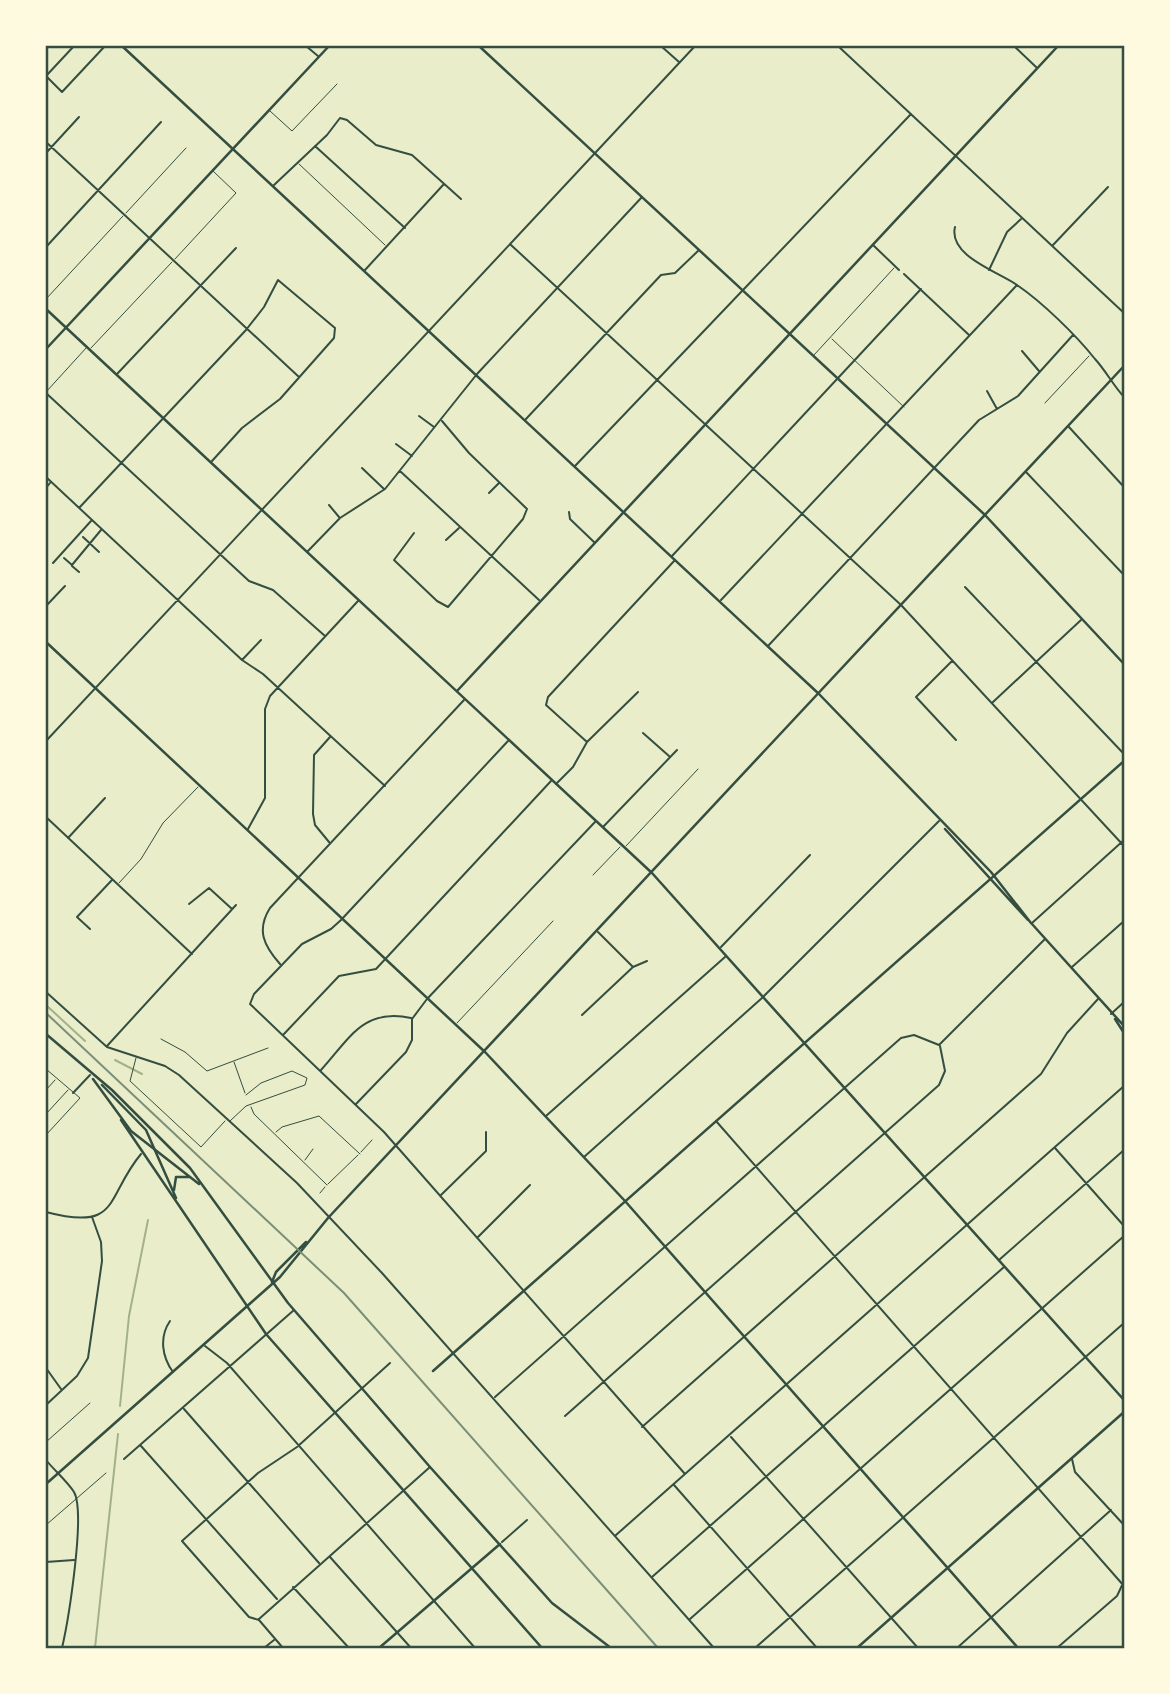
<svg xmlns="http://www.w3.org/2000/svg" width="1170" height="1694" font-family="Poppins,sans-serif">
<rect width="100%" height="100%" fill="#e9edc9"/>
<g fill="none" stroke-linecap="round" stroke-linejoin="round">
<!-- stream -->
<path stroke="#a3b18a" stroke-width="2" d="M46,1005L85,1041
M115,1060L142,1074
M120,1406L129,1316L148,1220
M95,1648L118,1434"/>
<!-- service -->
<path stroke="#344e41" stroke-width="1" d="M270,111L292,131L337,84
M299,164L385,245
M126,213L186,148
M175,259L236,193L213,171
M46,299L123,216
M832,339L904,407
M91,348L172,262
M814,355L894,268
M46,392L87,347
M1045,403L1089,356
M626,846L698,769
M593,875L620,847
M119,883L141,859L163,823L198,787
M457,1023L553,921
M161,1039L185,1052L207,1071L268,1048
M136,1058L130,1081L201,1147L225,1121
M234,1062L245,1093
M46,1069L80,1098L46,1135
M46,1090L55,1080
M251,1107L254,1114L327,1185
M46,1114L68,1090
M230,1121L246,1106L305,1085L307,1078L292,1071L261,1083L246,1095
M276,1132L282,1127L319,1116L360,1154
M361,1152L372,1140
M305,1160L313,1149
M328,1184L358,1155
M320,1193L325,1187
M46,1442L90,1403
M46,1525L106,1473"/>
<!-- minor -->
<path stroke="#344e41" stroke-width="2" d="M74,46L46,76L62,92L105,46
M306,46L318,56
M661,46L679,62
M838,46L1124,313
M1014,46L1036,67
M46,142L299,377
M315,146L405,228
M46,153L79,117
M274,185L327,135L340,118L347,120L376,145L412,155L461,199
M955,227C948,256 999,272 1017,285C1042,302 1076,335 1095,359C1106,371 1113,385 1124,397
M511,245L901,605L1124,846
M873,245L899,270
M1053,245L1108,187
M46,247L161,122
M365,270L444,184
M989,270L1007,232L1021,219
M904,274L969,335
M1022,351L1039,371
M117,374L236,248
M987,391L997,409
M46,393L249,581L273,590L325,636
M419,416L434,427
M525,420L661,275L675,273L699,250
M1068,426L1124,487
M396,444L412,456
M575,466L911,114
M362,468L384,489
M400,471L539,600
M1026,472L1124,575
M46,477L242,660L263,674L385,786
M46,488L50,483
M489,493L499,483
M329,505L339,517
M79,508L246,330L264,307L278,280L335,328L334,338L280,399L242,428L212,461
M569,512L570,519L594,542
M414,533L394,560L437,601L448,607L523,519L527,509L469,453L442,421
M83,537L99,552
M446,540L459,528
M307,552L340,518L385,489L477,374L642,197
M672,556L921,289
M64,558L72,565L101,530
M53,563L91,521
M72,566L79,572
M965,587L1124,754
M721,600L1017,285
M46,606L65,586
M768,646L979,420L1018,396L1073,335
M242,660L261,640
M952,661L916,697L956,740
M993,702L1081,620
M643,733L669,756
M46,741L695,46
M508,741L341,920L331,929L302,944L254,994L250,1004L384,1132L685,1474
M587,742L546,705L548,697L675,560
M556,784L573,767L587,742L638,692
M46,817L192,954
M603,827L677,750
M248,829L265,798V709L270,696L358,601
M68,838L105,798
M329,842L315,825L313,814L314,755L330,737
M189,904L209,888L232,909
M1032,923L1124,840
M90,929L77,917L112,880
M598,932L633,967
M721,947L810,855
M280,964C264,946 256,930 270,908L464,700
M1072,967L1124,921
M46,992L107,1047L165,1066L179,1075L297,1183L382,1273L714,1648
M1111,1014L1124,1002
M582,1015L633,967L647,961
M283,1035L339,976L376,969L551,781
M107,1046L236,905
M321,1070C350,1038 363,1008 411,1018
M73,1093L90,1075
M356,1104L406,1052L412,1040V1019L427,999L595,822
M546,1116L725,957
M716,1121L1124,1586
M1055,1148L1124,1226
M584,1157L762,998L939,821
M441,1195L486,1151V1132
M46,1212C121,1232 105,1197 141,1154
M478,1237L530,1185
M999,1260L1124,1150
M170,1321C159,1337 162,1357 173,1372
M205,1346L227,1363L475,1648
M46,1368L61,1389
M495,1397L901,1038L914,1035L939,1045L1045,939
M46,1405L77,1376L88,1358L102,1261L101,1242L92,1217
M184,1409L319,1563
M565,1416L939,1085L945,1071L940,1046
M642,1427L1041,1074L1067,1033L1098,999
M731,1437L918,1648
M141,1446L277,1599
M124,1459L294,1310
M1072,1459L1075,1472L1124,1525
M46,1460C54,1470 67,1481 74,1492C86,1513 68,1622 62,1648
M674,1485L817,1648
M616,1535L1124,1086
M502,1542L527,1520
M330,1557L411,1648
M46,1562L74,1560
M652,1577L1004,1267
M293,1587L349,1648
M259,1619L430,1467
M690,1619L1124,1236
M264,1648L274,1640
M283,1648L259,1620L249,1617L182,1541L258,1473L297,1447L390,1363
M755,1648L1124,1323
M957,1648L1111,1510
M1057,1648L1117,1596L1124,1581"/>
<!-- tertiary -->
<path stroke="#344e41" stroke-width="2.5" d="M479,46L985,515L1124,664
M46,309L652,873L1124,1400
M46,642L485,1052L625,1201L1018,1648
M457,691L1058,46
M433,1371L1124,761"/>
<!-- secondary -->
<path stroke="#344e41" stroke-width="2.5" d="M122,46L819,694L991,872L1031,923
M945,829L1028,920
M1032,924L1124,1026
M1115,1019L1124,1033
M102,1085L146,1130L176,1198
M121,1120L266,1334L542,1648
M272,1282L276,1272L306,1242
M46,1484L280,1277L328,1218L1124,366
M379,1648L500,1544"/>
<!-- primary -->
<path stroke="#344e41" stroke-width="2.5" d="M46,349L329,46
M46,1034L112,1090L190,1168L288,1303L430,1467L552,1603L611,1648
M93,1079L131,1131L199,1184
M174,1190L176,1177H190
M857,1648L1124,1412"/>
<!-- rail -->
<path stroke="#7c8e77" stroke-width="2" d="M46,1013L344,1293L658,1648"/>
</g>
<!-- border -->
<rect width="1170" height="1694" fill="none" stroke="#fefae0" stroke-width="94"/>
<rect x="47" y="47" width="1076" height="1600" fill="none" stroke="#344e41" stroke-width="2.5"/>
</svg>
